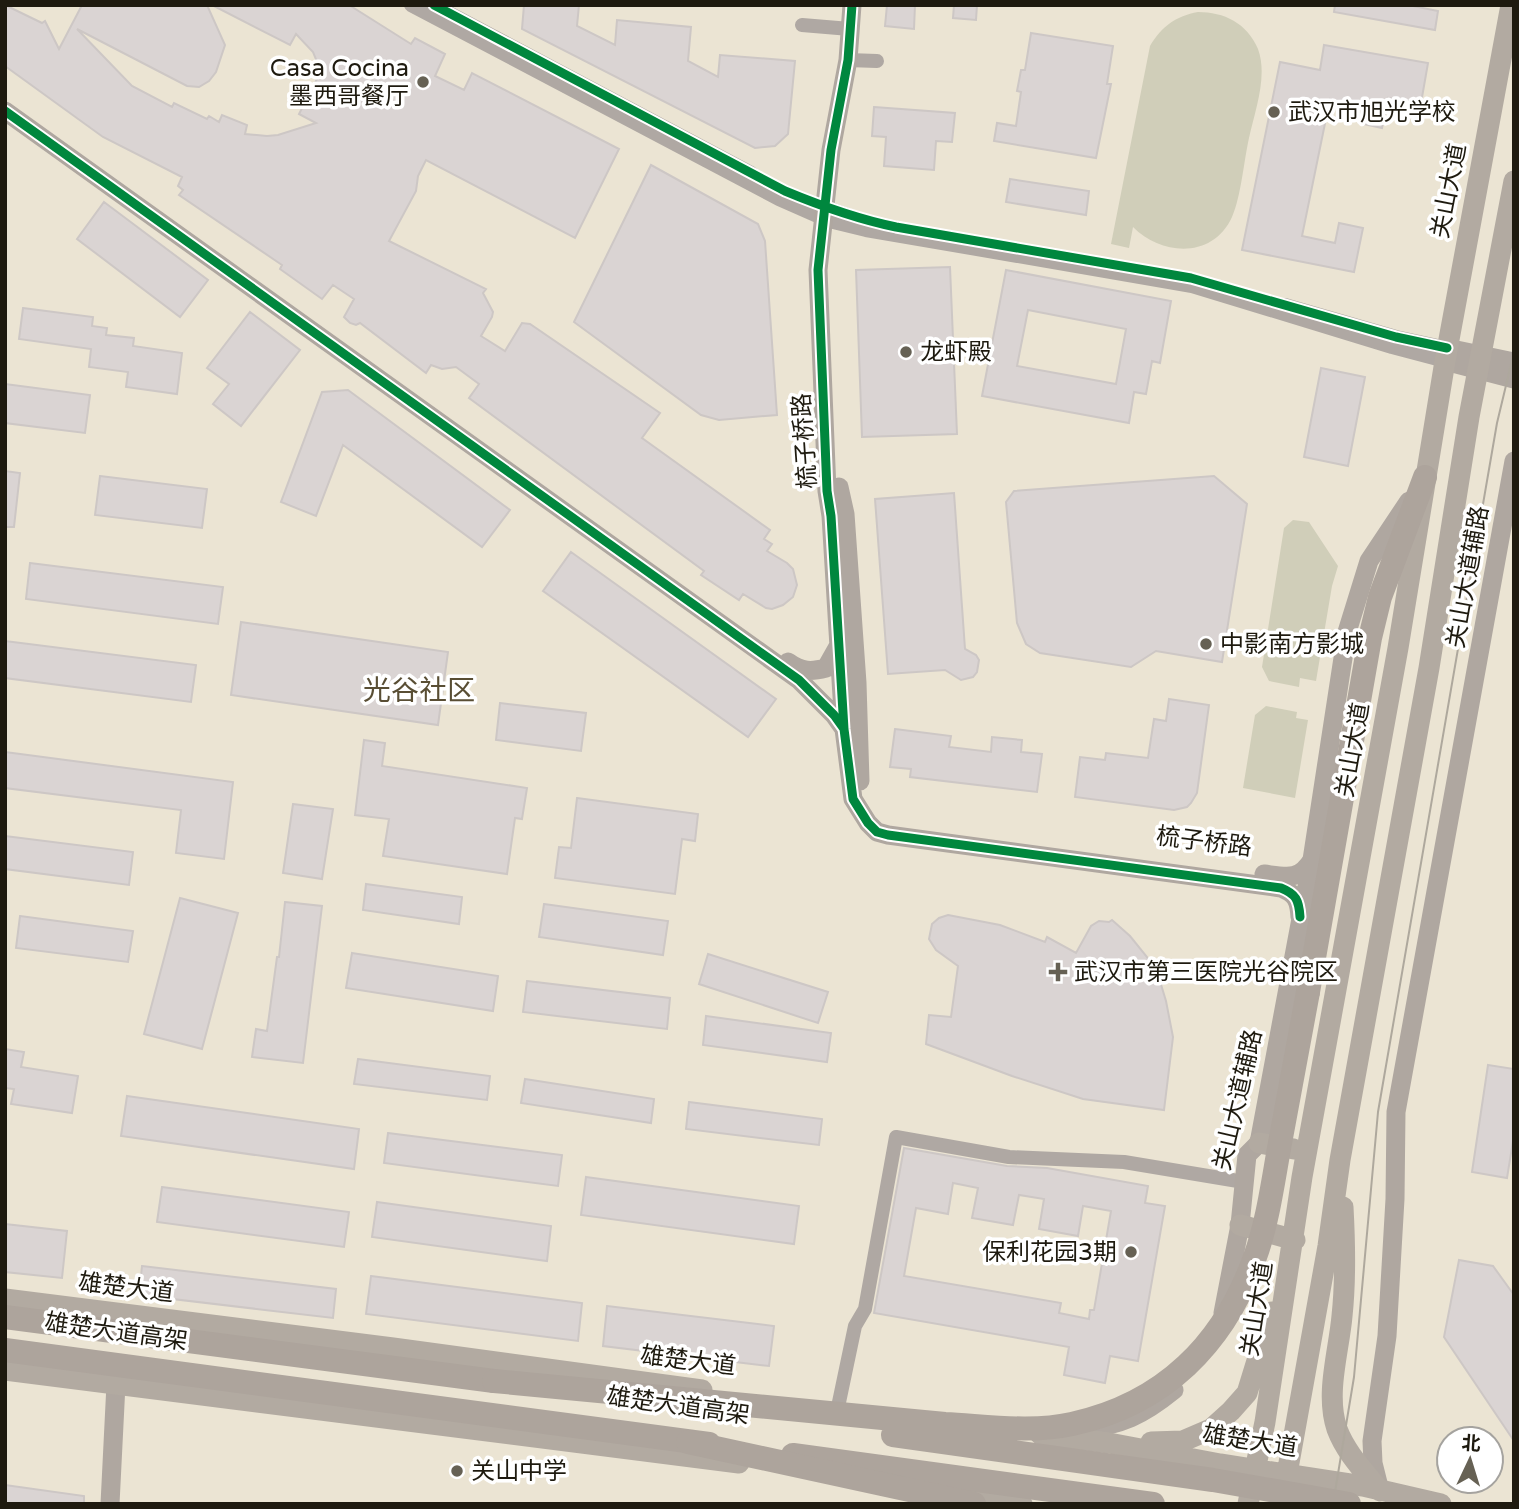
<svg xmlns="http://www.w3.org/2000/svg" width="1519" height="1509" font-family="'Varela Round','Noto Sans SC',sans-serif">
<rect width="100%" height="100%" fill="#ebe4d3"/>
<!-- green -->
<path fill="#d0ceb9" d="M1198,12C1224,12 1247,23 1258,49C1268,76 1255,111 1249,138C1244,160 1241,197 1232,217C1213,259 1162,256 1133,227L1129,248L1111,244L1150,46C1162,26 1176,16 1198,12Z
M1293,520L1309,522L1338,566L1332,586L1316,681L1300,678L1299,687L1269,681L1262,667L1284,528Z
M1266,706L1297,712L1296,718L1308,720L1295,798L1243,788L1255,715Z"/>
<!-- building -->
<path fill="#dad4d3" stroke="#cdc7c5" stroke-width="2" fill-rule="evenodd" d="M5,5L42,23L45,21L59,49L82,5H207L225,45L216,72L209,81L199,87L187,86L77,29L132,86L172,107L174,103L207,119L209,116L219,122L222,115L247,125L245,134L267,136L278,135L316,123L299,114L320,73L318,64L313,52L296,34L290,45L212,5H349L411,44L415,38L445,54L435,76L464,90L472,73L619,149L575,238L426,160L418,176L416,191L389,241L486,289L483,293L493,312L492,317L481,336L505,351L522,323L530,324L660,413L642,438L770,530L764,539L772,544L767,551L787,563L793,569L797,585L793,597L783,605L772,609L766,608L743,594L739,600L701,575L704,571L469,398L479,384L456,367L442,369L431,365L426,373L360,323L356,325L350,323L344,317L354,299L333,285L322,299L280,269L282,265L179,195L183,190L178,186L182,177L103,137L5,66Z
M524,5H579L577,26L615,45L617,20L691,27L688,61L718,77L720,55L795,61L788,134L775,146L755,148L522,29Z
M887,5H915L914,29L885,26Z
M954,5H977L976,20L953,18Z
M1335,5H1408L1438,11L1435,30L1334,12Z
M1031,33L1113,46L1107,84H1111L1096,158L994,141L997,123L1016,126L1021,92L1017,91L1021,70H1025Z
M1324,45L1428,63L1421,103L1388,98L1382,128L1359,123L1363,105L1330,99L1302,236L1335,243L1339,223L1363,228L1354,272L1242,250L1280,62L1320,70Z
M874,107L955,113L952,142L936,141L934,170L884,166L886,137L872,136Z
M651,165L758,224L765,241L777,415L719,420L701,415L574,322Z
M1010,179L1089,191L1086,215L1006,202Z
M104,202L208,280L180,317L77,239Z
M950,267L957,434L862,437L856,270Z
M1006,270L1171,301L1160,363L1152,361L1146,394L1134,392L1129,423L982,396ZM1028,310L1126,329L1116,384L1017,366Z
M23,308L93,317L92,326L107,328L106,335L134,338L133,346L182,353L177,394L126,387L128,372L89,367L91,349L19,339Z
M250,312L300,350L241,426L213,404L229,384L207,368Z
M1321,368L1365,377L1348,466L1304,457Z
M5,384L90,395L85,433L5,423Z
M348,390L510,510L482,547L343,445L316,516L281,502L322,392Z
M5,471L20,473L14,527H5Z
M100,476L207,489L202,528L95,515Z
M1214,476L1247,504L1222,662L1156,651L1131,667L1040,653L1026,644L1017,623L1006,502L1014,491Z
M954,493L965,649L976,655L979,660L977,672L973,677L961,680L945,670L888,674L875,499Z
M571,552L776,699L748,737L543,591Z
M30,563L223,587L218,624L26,599Z
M241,622L448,652L438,725L231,695Z
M5,641L196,665L191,702L5,678Z
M1169,699L1209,705L1197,793L1191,803L1187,807L1174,810L1075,797L1080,757L1105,760L1106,753L1148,758L1154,719L1166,721Z
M500,703L586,713L581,751L496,740Z
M895,729L951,736L949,747L991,752L992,737L1022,740L1021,752L1042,754L1037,792L910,777L911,769L890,767Z
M364,740L385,743L382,766L527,788L522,819L515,818L507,874L383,856L389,819L355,815Z
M5,752L233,782L224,859L176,853L181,810L5,788Z
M577,798L698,814L695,841L682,839L675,894L555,878L559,847L571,848Z
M293,804L333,809L322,879L283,873Z
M5,836L133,852L129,885L5,869Z
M366,884L462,897L459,924L363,910Z
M180,898L238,913L202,1049L144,1034Z
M285,902L322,906L303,1063L252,1057L256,1029L267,1031L277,957H279Z
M544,904L668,921L663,955L539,937Z
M948,915L1000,925L1045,942L1047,937L1076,953L1091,926L1099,921L1109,922L1112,920L1130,936L1147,957L1159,978L1166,1001L1173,1037L1164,1110L1083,1099L1012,1076L926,1044L929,1015L951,1017L958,966L936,950L929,939L932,924L939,918Z
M20,916L133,931L128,962L16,948Z
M352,953L498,976L493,1011L346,988Z
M708,954L828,992L818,1023L699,984Z
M527,981L670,998L667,1029L523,1012Z
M706,1016L831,1033L827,1062L703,1045Z
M5,1049L24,1052L21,1067L78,1076L72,1113L11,1104L14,1089L5,1088Z
M358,1059L490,1076L487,1100L354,1084Z
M1488,1065L1514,1069V1135L1507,1178L1472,1172Z
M525,1079L654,1099L651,1123L521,1103Z
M127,1096L359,1129L354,1169L121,1136Z
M689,1102L822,1119L819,1145L686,1129Z
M388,1133L562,1155L558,1186L384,1163Z
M904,1148L1007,1166L1047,1168L1148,1186L1145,1203L1165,1206L1138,1361L1110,1356L1105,1383L1064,1375L1069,1347L874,1313ZM953,1183L978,1188L972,1218L1013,1225L1019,1195L1044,1199L1039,1229L1078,1236L1083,1206L1111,1211L1094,1310H1090L1089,1319L1059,1313L1061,1303L904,1276L916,1208L948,1214Z
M586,1177L799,1206L794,1244L581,1215Z
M162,1187L349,1212L344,1247L157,1222Z
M377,1202L551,1226L547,1261L372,1237Z
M5,1224L67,1231L62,1278L5,1272Z
M1459,1260L1493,1266L1514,1295V1441L1444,1337Z
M142,1266L336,1289L333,1318L139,1295Z
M371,1276L582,1303L578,1341L366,1314Z
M607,1306L774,1326L769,1366L603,1346Z
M5,1485L84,1496V1504H5Z"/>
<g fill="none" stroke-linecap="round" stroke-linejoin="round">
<!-- street -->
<path stroke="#afa8a3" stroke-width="14" d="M411,5L779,199L829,221L866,230L1192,286L1392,347L1445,361
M434,5L751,173
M802,25L850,29
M848,60L877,61
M817,204L864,221
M1285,305L1396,337L1447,348
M838,1407L855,1326L865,1309L896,1137L1009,1157L1124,1162L1244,1182"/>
<!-- secondary -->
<path stroke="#afa7a0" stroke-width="19" d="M852,5L848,60L831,150L818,270L827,491L831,516L844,729L853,799L868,823L877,832L888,835L1281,888C1296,894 1299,900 1300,917
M5,111L799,680L834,715L844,729
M1447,348L1514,362
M1445,361L1514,379
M839,487L845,514L857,683L860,781
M788,662C802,672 811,672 826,668L839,645
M1264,874C1287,877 1299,881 1312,860
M1223,1313L1240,1225L1247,1155L1259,1143L1312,860L1347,632L1369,561L1409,501
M1081,1430C1122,1425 1142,1416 1174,1390
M1380,1491L1373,1463L1372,1441L1387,1336L1395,1199L1396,1112L1514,461
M110,1504L116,1384"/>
<!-- primary -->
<path stroke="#b2aaa1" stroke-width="21" d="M1259,1143L1294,1149
M1343,1207C1345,1243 1346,1279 1342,1316C1339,1351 1325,1394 1337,1429C1346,1453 1364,1471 1380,1491
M1240,1225L1295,1240
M5,1299L393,1348L702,1390
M5,1370L739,1463
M1040,1434L1109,1443L1220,1464L1363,1486L1441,1504
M1151,1442L1183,1441L1211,1429L1231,1411L1247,1393L1272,1312
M1285,1485L1328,1246L1340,1160L1429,668L1469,417L1514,181
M955,1492L1022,1504
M1248,1504L1265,1422L1302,1177L1398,648L1445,361L1511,5"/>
<!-- highway -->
<path stroke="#ada49c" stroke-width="24" d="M1308,992L1370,638L1380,597L1425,477
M5,1317L494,1381
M5,1350L709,1444
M793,1455L1153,1504"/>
<!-- tram -->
<path stroke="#aea89d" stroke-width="2" d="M1333,1504L1354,1377L1378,1112L1497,423L1514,352"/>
<!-- highway-bridge -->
<path stroke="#ada49c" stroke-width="24" d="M494,1381L945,1424C986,1426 1032,1433 1072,1424C1164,1404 1224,1344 1255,1257C1268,1221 1273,1181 1280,1143C1289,1093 1299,1042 1308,992
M893,1435L1213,1480L1349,1504
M688,1442L974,1504"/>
<!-- cycleway casing -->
<g stroke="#fff" stroke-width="13">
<path id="cycleway" d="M434,5L785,191C821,206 857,219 896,227L1191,278L1396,337L1447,348
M852,5L848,60L831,150L818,270L827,491L831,516L844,729L853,799L868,823L877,832L888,835L1281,888C1296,894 1299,900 1300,917
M5,111L799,680L834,715L844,729"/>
</g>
<!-- cycleway -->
<use href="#cycleway" stroke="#00873e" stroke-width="9"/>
</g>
<!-- markers -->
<g fill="#666154" stroke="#fff" stroke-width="2.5">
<circle cx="423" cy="82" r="7"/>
<circle cx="1274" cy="112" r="7"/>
<circle cx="906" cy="352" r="7"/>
<circle cx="1206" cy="644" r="7"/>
<path d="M1054.5 961.5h7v7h7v7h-7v7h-7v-7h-7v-7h7z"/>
<circle cx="1131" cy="1252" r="7"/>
<circle cx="457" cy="1471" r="7"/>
</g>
<g text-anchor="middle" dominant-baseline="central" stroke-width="7" stroke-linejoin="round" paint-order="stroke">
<!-- poi labels -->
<g font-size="24" fill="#1e1a0f" stroke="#fff" text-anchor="start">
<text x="409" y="68" text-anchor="end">Casa Cocina<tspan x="409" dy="28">墨西哥餐厅</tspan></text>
<text x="1288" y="112">武汉市旭光学校</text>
<text x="920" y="352">龙虾殿</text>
<text x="1220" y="644">中影南方影城</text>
<text x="1074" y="972">武汉市第三医院光谷院区</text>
<text x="1117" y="1252" text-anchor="end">保利花园3期</text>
<text x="471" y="1471">关山中学</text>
</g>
<!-- street labels -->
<g font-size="24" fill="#1e1a0f" stroke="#fff">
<text transform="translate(1449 191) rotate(-79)">关山大道</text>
<text transform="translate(805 441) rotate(-94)">梳子桥路</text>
<text transform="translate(1468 577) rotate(-80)">关山大道辅路</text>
<text transform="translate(1353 750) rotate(-80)">关山大道</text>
<text transform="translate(1204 842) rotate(7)">梳子桥路</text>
<text transform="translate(1238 1100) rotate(-77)">关山大道辅路</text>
<text transform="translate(126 1288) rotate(7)">雄楚大道</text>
<text transform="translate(1257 1309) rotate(-81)">关山大道</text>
<text transform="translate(116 1332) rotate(8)">雄楚大道高架</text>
<text transform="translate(688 1361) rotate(7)">雄楚大道</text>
<text transform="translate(678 1406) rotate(8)">雄楚大道高架</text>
<text transform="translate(1250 1441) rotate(9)">雄楚大道</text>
</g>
<!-- quarter labels -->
<g font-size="28" fill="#594e34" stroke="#fff">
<text x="419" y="691">光谷社区</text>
</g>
</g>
<!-- border -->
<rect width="1519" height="1509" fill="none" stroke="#1e1a0f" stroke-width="14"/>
<!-- north arrow -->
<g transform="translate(1470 1460) rotate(4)"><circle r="33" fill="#ffffff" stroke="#a5a39f" stroke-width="2"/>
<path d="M0-5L12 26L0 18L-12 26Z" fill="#666154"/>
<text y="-10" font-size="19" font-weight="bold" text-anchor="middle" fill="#1e1a0f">北</text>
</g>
</svg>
